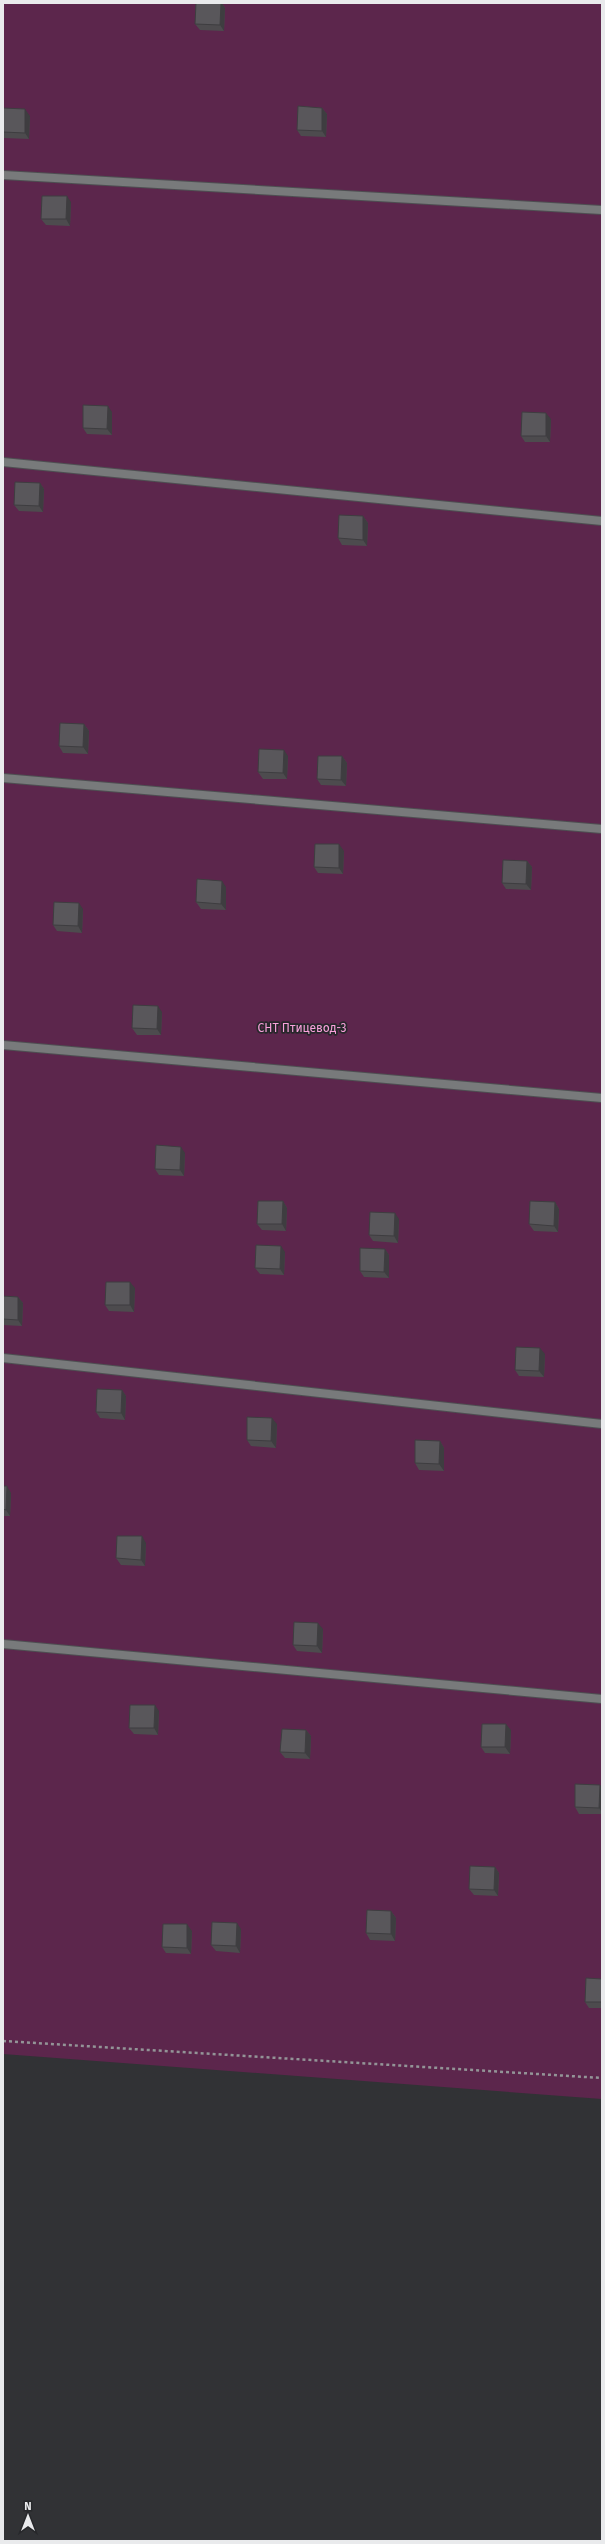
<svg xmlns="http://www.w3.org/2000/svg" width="605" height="2544" font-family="'Fira Sans',sans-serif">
<rect width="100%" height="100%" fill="#313235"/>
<!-- garden -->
<path fill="#5c264c" d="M3,3H602V2099L3,2054Z"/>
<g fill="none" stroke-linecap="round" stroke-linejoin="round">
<!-- service casing -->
<g stroke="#4e4f52" stroke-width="10">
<path id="service" d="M3,175L602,210
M3,462L602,521
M3,778L602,829
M3,1045L602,1098
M3,1358L602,1424
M3,1644L602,1699"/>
</g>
<!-- path -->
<path stroke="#939497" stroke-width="2.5" stroke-dasharray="3 3" stroke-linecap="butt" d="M3,2041L602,2078"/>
<!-- service -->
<use href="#service" stroke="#787a7b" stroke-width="8"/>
</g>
<!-- wall -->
<path fill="#4d4b4e" d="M196,3H222L225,8L224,31L200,30L195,24Z
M3,108L30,116L29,139L4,138L3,136Z
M322,108L327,114L326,137L301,136L297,130Z
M71,202L70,226L46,225L41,219Z
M112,412V435L87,434L83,428Z
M551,419L550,442H525L521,436Z
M40,483L44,489L43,512L19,511L14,505Z
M363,516L368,523L367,546L342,545L338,538Z
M84,724L89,731L88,754L63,753L59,746Z
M288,756L287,779H263L258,772Z
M342,756L347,763L346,786L321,785L317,779Z
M344,851L343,874L318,873L314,867Z
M527,861L532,867L531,890L506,889L502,883Z
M226,887V910L201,909L196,902Z
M83,909L82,933L57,931L53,925Z
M162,1012L161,1035H137L132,1028Z
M185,1153L184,1176L159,1175L155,1169Z
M283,1201L287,1208L286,1231L262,1230L257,1224Z
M555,1202L559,1209L558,1232L534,1231L529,1224Z
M399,1219L398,1243L373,1241L369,1235Z
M385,1249L389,1255V1278L364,1277L360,1271Z
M285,1252L284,1275L260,1274L255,1268Z
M135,1288L134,1312L109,1311L105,1305Z
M3,1296L18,1297L23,1303L22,1326L3,1325Z
M545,1354L544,1377L519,1376L515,1370Z
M122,1390L126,1396L125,1420L100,1418L96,1412Z
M277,1424L276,1448L251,1446L247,1440Z
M440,1441L444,1448V1471L419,1470L415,1463Z
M3,1486L11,1493L10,1516H3Z
M146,1543L145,1566L121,1565L116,1558Z
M323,1629L322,1653L297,1651L293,1645Z
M159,1711L158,1735L134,1734L129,1728Z
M306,1730L311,1736L310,1759L285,1758L280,1752Z
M511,1730L510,1754L485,1753L481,1747Z
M602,1788V1814H579L575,1807Z
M495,1867L499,1873L498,1896L474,1895L469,1889Z
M391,1911L396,1918L395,1941L370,1940L366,1933Z
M241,1929L240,1953L216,1951L211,1945Z
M192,1931L191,1954L166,1953L162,1947Z
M602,1979V2008H589L585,2002Z"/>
<!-- shaded-wall -->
<path fill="#3e3d40" d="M221,3H222L225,8L224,31L220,25Z
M322,108L327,114L326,137L322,131Z
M25,109L30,116L29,139L25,133Z
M67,196L71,202L70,226L66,219Z
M108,406L112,412V435L107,429Z
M546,413L551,419L550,442L546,436Z
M40,483L44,489L43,512L39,506Z
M363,516L368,523L367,546L363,540Z
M84,724L89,731L88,754L83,747Z
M284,750L288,756L287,779L283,773Z
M342,756L347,763L346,786L341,780Z
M339,844L344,851L343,874L339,868Z
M527,861L532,867L531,890L526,884Z
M222,881L226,887V910L221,904Z
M79,903L83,909L82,933L78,926Z
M158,1006L162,1012L161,1035L157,1029Z
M181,1147L185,1153L184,1176L180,1170Z
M283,1201L287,1208L286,1231L282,1224Z
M555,1202L559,1209L558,1232L554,1226Z
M395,1213L399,1219L398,1243L394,1236Z
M281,1246L285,1252L284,1275L280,1269Z
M385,1249L389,1255V1278L384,1272Z
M130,1282L135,1288L134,1312L130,1305Z
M18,1297L23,1303L22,1326L18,1320Z
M540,1348L545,1354L544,1377L539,1371Z
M122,1390L126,1396L125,1420L121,1413Z
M272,1418L277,1424L276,1448L271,1441Z
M440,1441L444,1448V1471L439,1464Z
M7,1486L11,1493L10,1516L6,1510Z
M142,1536L146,1543L145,1566L141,1560Z
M318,1623L323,1629L322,1653L317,1646Z
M155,1705L159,1711L158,1735L154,1728Z
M506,1724L511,1730L510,1754L505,1747Z
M306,1730L311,1736L310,1759L305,1753Z
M600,1785L602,1788V1812L599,1808Z
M495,1867L499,1873L498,1896L494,1890Z
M391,1911L396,1918L395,1941L391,1934Z
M237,1923L241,1929L240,1953L236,1946Z
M187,1924L192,1931L191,1954L187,1948Z"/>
<!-- building -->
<path fill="#59575b" stroke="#3e3d40" d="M196,3H221L220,25L195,24Z
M298,106L322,108V131L297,130Z
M3,108L25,109V133L3,132Z
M42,196H67L66,219H41Z
M83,405L108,406L107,429L83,428Z
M522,412L546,413V436H521Z
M15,482L40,483L39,506L14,505Z
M339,515L363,516V540L338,538Z
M60,723L84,724L83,747L59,746Z
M259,749L284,750L283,773L258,772Z
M318,756H342L341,780L317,779Z
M315,844H339V868L314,867Z
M503,860L527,861L526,884L502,883Z
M197,879L222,881L221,904L196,902Z
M54,902L79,903L78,926L53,925Z
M133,1005L158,1006L157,1029L132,1028Z
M156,1145L181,1147L180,1170L155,1169Z
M258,1201H283L282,1224H257Z
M530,1201L555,1202L554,1226L529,1224Z
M370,1212L395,1213L394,1236L369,1235Z
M256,1245L281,1246L280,1269L255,1268Z
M360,1248L385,1249L384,1272L360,1271Z
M106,1282H130V1305H105Z
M3,1296L18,1297V1320L3,1319Z
M516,1347L540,1348L539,1371L515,1370Z
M97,1389L122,1390L121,1413L96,1412Z
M247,1417L272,1418L271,1441L247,1440Z
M415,1440L440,1441L439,1464L415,1463Z
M3,1486H7L6,1510L3,1509Z
M117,1536H142L141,1560L116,1558Z
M294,1622L318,1623L317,1646L293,1645Z
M130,1705H155L154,1728H129Z
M482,1724H506L505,1747H481Z
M282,1729L306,1730L305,1753L280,1752Z
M575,1784L600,1785L599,1808L575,1807Z
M470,1866L495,1867L494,1890L469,1889Z
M367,1910L391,1911V1934L366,1933Z
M212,1922L237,1923L236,1946L211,1945Z
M163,1924H187V1948L162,1947Z
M586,1978L602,1979V2002H585Z"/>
<g text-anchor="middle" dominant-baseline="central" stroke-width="3.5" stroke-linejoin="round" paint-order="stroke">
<!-- park labels -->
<g font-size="12" fill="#f9a1dc" stroke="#27282b">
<text x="302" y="1028">СНТ Птицевод-3</text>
</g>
</g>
<!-- border -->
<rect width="605" height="2544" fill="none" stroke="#e9eaec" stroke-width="8"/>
<!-- north arrow -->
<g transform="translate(28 2516)" stroke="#27282b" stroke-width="3" paint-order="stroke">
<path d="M0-3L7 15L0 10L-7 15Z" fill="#e9eaec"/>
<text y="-6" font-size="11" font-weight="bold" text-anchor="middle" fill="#e9eaec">N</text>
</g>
</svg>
